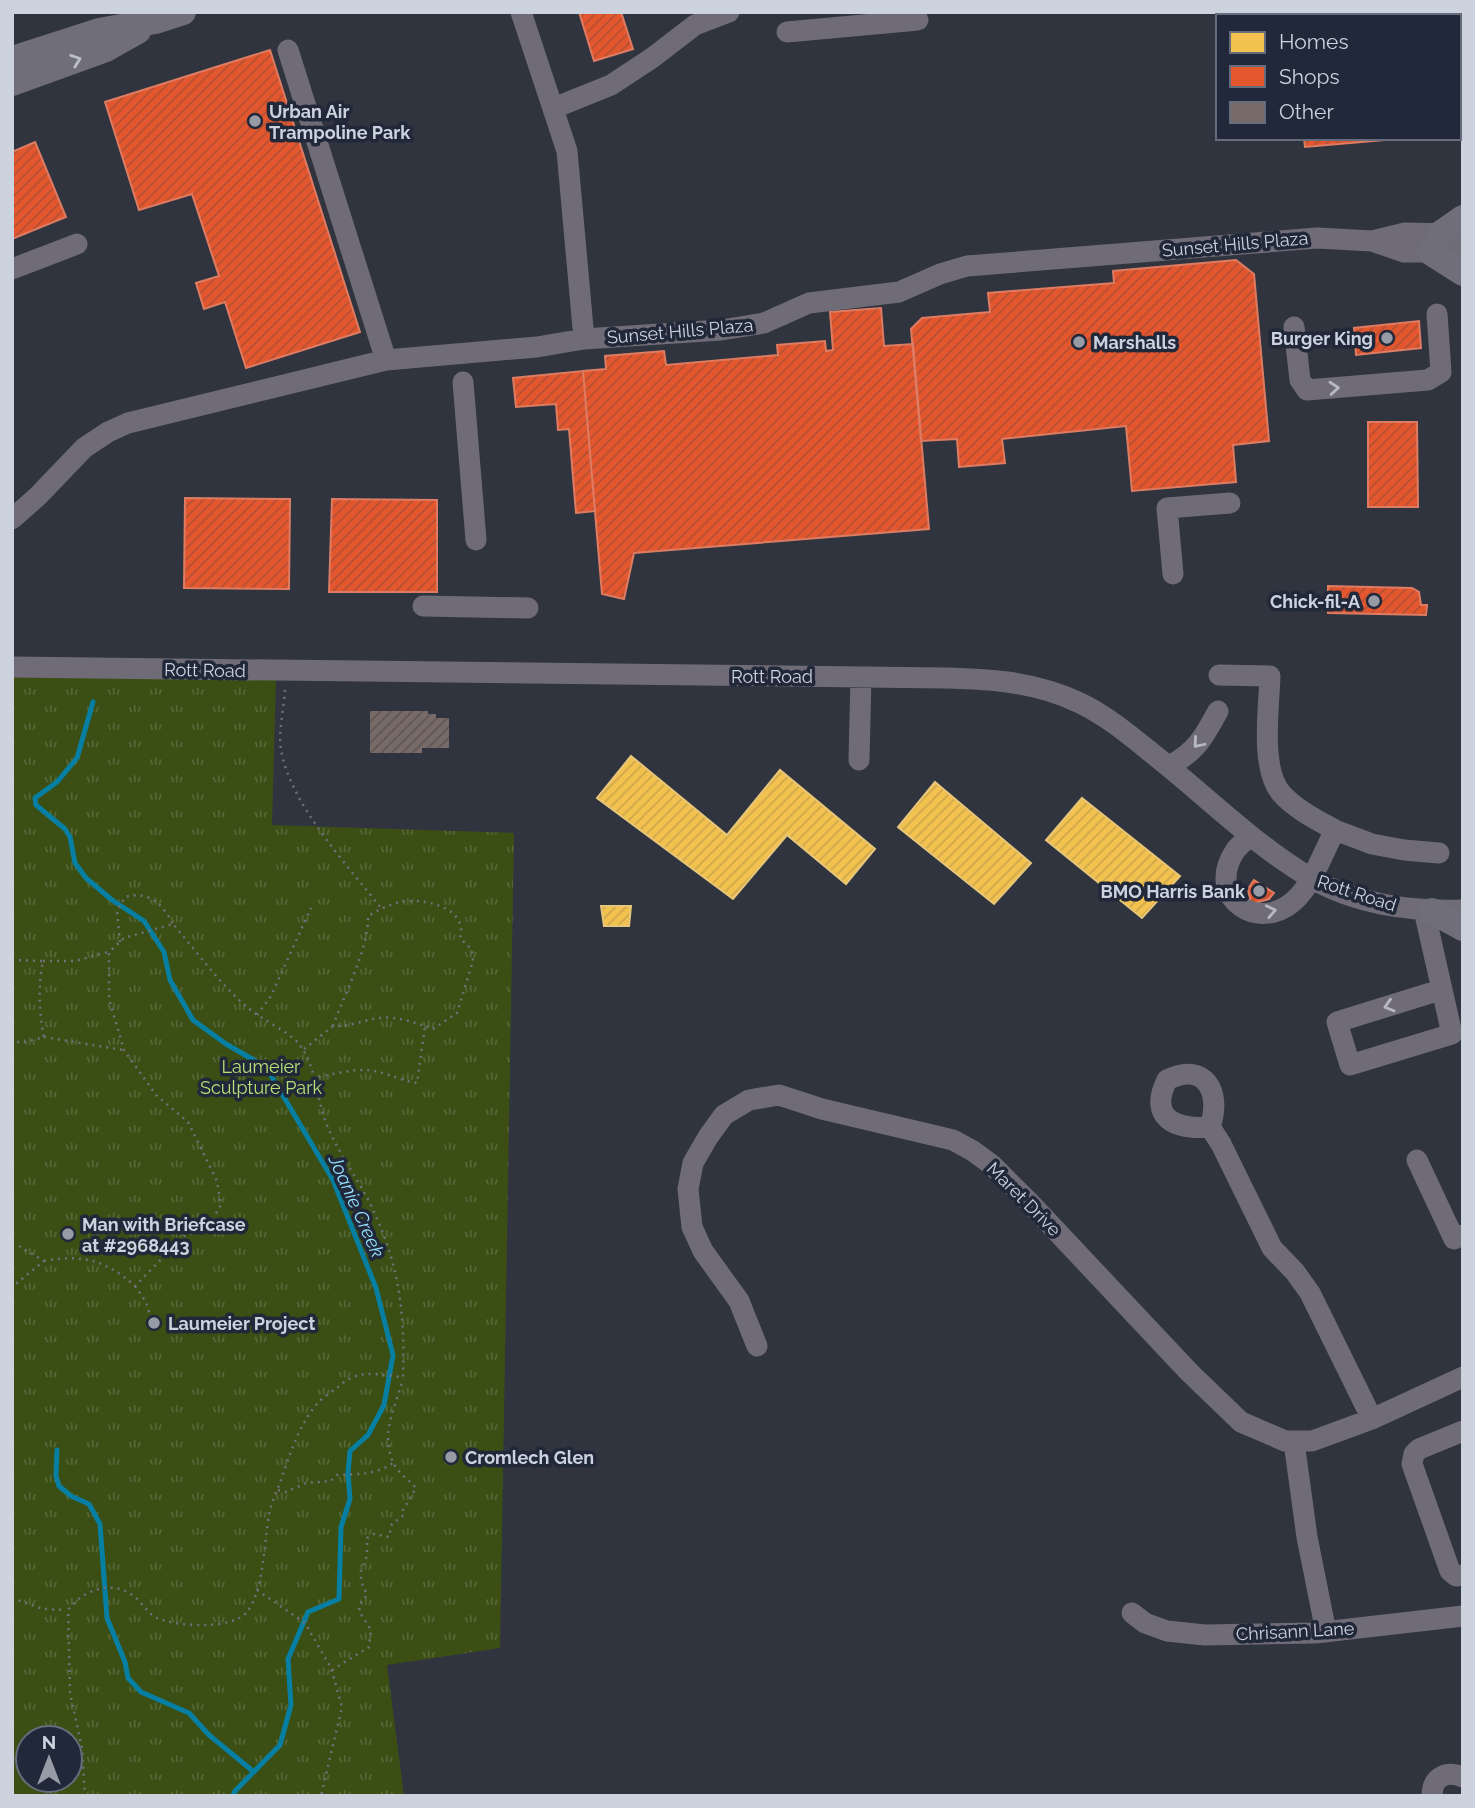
<svg xmlns="http://www.w3.org/2000/svg" width="1475" height="1808" font-family="Raleway,sans-serif">
<defs>
<pattern id="park-tufts" width="24" height="20" patternUnits="userSpaceOnUse" patternTransform="scale(1.75)"><rect width="24" height="20" fill="#3b4f15"/><path d="M3 7l-1-3M5 7V3M7 7l1-3M15 17l-1-3M17 17v-4M19 17l1-3" fill="none" stroke="#566737"/></pattern>
<pattern id="homes-hatch" width="6" height="6" patternUnits="userSpaceOnUse" patternTransform="scale(1.75)"><rect width="6" height="6" fill="#f2c14e"/><path d="M-1 1l2-2M0 6l6-6M5 7l2-2" fill="none" stroke="#cea74c"/></pattern>
<pattern id="shops-hatch" width="6" height="6" patternUnits="userSpaceOnUse" patternTransform="scale(1.75)"><rect width="6" height="6" fill="#e4572e"/><path d="M-1 1l2-2M0 6l6-6M5 7l2-2" fill="none" stroke="#b25034"/></pattern>
<pattern id="building-hatch" width="6" height="6" patternUnits="userSpaceOnUse" patternTransform="scale(1.75)"><rect width="6" height="6" fill="#776a67"/><path d="M-1 1l2-2M0 6l6-6M5 7l2-2" fill="none" stroke="#5d5757"/></pattern>
</defs>
<rect width="100%" height="100%" fill="#2f343e"/>
<!-- park -->
<path fill="url(#park-tufts)" fill-rule="evenodd" d="M12,676L276,678L272,825L514,833L500,1648L387,1665L404,1796H12ZM28,1738H70V1780H28Z"/>
<!-- homes -->
<path fill="url(#homes-hatch)" stroke="#e7c679" stroke-width="2" d="M631,756L727,835L780,770L875,849L846,884L787,835L733,899L597,798Z
M935,782L1031,863L994,904L898,827Z
M1082,798L1180,876L1142,918L1046,840Z
M601,906H631L629,926H604Z"/>
<!-- shops -->
<path fill="url(#shops-hatch)" stroke="#dd7c63" stroke-width="2" d="M579,12H621L633,49L594,61Z
M1293,12H1403V16H1293Z
M270,50L360,332L246,368L225,302L204,309L196,283L219,276L192,194L139,210L105,102Z
M1304,138H1408L1305,147Z
M35,142L66,217L12,239V152Z
M1236,260L1254,274L1269,441L1233,445L1236,482L1132,491L1126,426L1002,439L1005,463L959,467L957,439L921,441L911,329L922,318L990,312L988,293L1114,283L1113,271Z
M881,308L884,346L913,344L929,529L634,553L624,599L602,594L583,371L606,369L605,356L664,351L666,365L778,355L777,345L825,341L826,351L833,350L830,312Z
M1419,321L1421,348L1356,355L1354,328Z
M583,371L595,511L576,513L569,429L558,430L556,404L516,407L513,378Z
M1368,422H1417L1418,507H1368Z
M185,498L290,499L289,589L184,588Z
M332,499L437,500V592H329Z
M1328,586L1412,588L1419,592L1421,605H1427L1426,615L1328,613Z
M1254,880L1274,893L1269,899L1251,904L1248,889Z"/>
<g fill="none" stroke-linecap="round" stroke-linejoin="round">
<!-- stream -->
<path stroke="#067fa2" stroke-width="5" d="M93,702L77,758L57,782L35,798L36,805L65,829L70,837L75,863L86,878L112,900L144,921L164,952L170,980L193,1020L226,1044L266,1067L333,1180L376,1288L393,1355L384,1405L368,1435L350,1451L348,1473L350,1499L341,1527L339,1599L308,1612L288,1659L291,1705L280,1745L235,1791L233,1796
M57,1450L56,1476L59,1486L71,1496L89,1504L100,1524L107,1618L125,1662L128,1678L141,1692L189,1713L209,1735L254,1772"/>
</g>
<!-- building -->
<path fill="url(#building-hatch)" d="M370,711H428V714H436V718H449V748H422V753H370Z"/>
<g fill="none" stroke-linecap="round" stroke-linejoin="round">
<!-- path -->
<path stroke="#707079" stroke-width="2.5" stroke-dasharray="2 5" stroke-linecap="butt" d="M285,690C284,709 278,731 281,749C289,803 348,866 381,908
M120,942L117,911L125,897C149,890 162,904 173,924
M12,960L43,961C38,986 39,1012 44,1037L26,1042H12
M43,961H75L108,952
M257,1015L271,996L311,908
M333,1026C344,995 369,948 368,916C380,909 395,901 410,901C432,900 468,911 460,938L472,950L473,961L457,1013L433,1029L425,1026
M44,1037L123,1050
M304,1049L333,1026C349,1027 363,1020 379,1018C394,1016 410,1021 425,1026L417,1083C398,1080 380,1069 361,1070C350,1070 327,1075 315,1078
M12,1246H19L44,1261L12,1287
M44,1261C82,1254 106,1260 135,1286L184,1236L208,1227L221,1205L217,1181L188,1122L156,1095L124,1050L109,999V952L124,938L173,924C197,952 219,983 247,1007C260,1019 290,1032 299,1044C317,1068 316,1097 326,1123C339,1155 360,1181 374,1212C400,1268 405,1316 403,1377C386,1376 367,1370 351,1378C346,1380 342,1384 338,1387C332,1392 323,1397 317,1404C299,1425 290,1454 281,1480C277,1491 271,1503 269,1515C264,1542 264,1590 247,1612C233,1630 174,1627 155,1617C148,1613 143,1604 136,1598C114,1579 85,1588 68,1610L70,1693L82,1748L85,1796
M135,1286L146,1302L150,1315
M278,1490L286,1492L306,1483L331,1481L337,1475C357,1474 376,1475 393,1463
M257,1590L305,1623L331,1668L342,1707L321,1796
M12,1598L43,1609L66,1610
M332,1670L369,1647L371,1630L359,1611L360,1604L367,1595L361,1581V1570L367,1556V1538L374,1534L389,1537L392,1524L404,1515L403,1510L416,1488C409,1480 397,1472 393,1462C380,1433 396,1406 403,1379"/>
<!-- minor -->
<path stroke="#706c77" stroke-width="21" d="M521,12L567,151L584,339
M787,32L918,20
M288,50L386,360L537,347L584,339L721,330L764,323L809,303L899,292L940,274L967,266L1317,238L1372,241L1404,252H1463
M554,108L611,85L652,58L695,25L729,12
M1372,241L1405,233L1456,234
M12,269L77,244
M1294,327L1300,380L1307,390L1428,380L1441,372L1437,314
M463,382L476,540
M12,519L38,496L84,448L108,432L128,423L386,360
M1173,574L1167,508L1230,503
M423,606L528,608
M12,667L945,678C992,679 1037,682 1080,703C1109,717 1133,738 1158,758C1208,798 1254,844 1309,877C1354,904 1411,912 1463,910
M1219,675L1270,676C1269,708 1260,768 1281,793C1295,809 1317,820 1335,830C1324,851 1314,880 1298,897C1260,937 1204,897 1235,851C1239,845 1246,840 1251,836
M859,760L861,677
M1169,766C1196,752 1204,737 1218,711
M1335,830L1372,844L1404,850L1439,853
M1424,910L1452,1034L1350,1065L1337,1022L1440,990
M1210,1127C1175,1130 1148,1118 1167,1080C1205,1061 1222,1092 1210,1127L1221,1144L1272,1248L1295,1272L1310,1293L1372,1419
M1417,1160L1454,1239L1463,1235
M757,1346L739,1301L703,1251L692,1227L688,1189L693,1163L708,1137L724,1115L749,1100L779,1095L822,1109L953,1140L973,1151L992,1165L1031,1204L1189,1372L1241,1422L1285,1441H1312L1372,1419L1463,1377
M1463,1431L1419,1449L1414,1454L1412,1464L1450,1571L1456,1576L1463,1575
M1294,1442L1307,1537L1326,1632
M1132,1613L1145,1623L1167,1631L1205,1635L1315,1633L1463,1616
M1432,1796C1432,1777 1446,1770 1463,1777"/>
<!-- major -->
<path stroke="#706e7a" stroke-width="26" d="M12,59L99,31L155,21L183,12
M12,83L106,49L138,31
M1440,234L1463,218
M1430,252L1463,273
M1432,911L1463,928"/>
</g>
<!-- one-way arrows -->
<defs><path id="oneway-chevron" d="M-2-3.5L2.5 0L-2 3.5" fill="none" stroke-width="1.6" stroke-linecap="round" stroke-linejoin="round" transform="scale(1.75)"/></defs>
<use stroke="#babfca" href="#oneway-chevron" transform="translate(76 60) rotate(-20)"/>
<g stroke="#b6b9c4">
<use href="#oneway-chevron" transform="translate(1334 388) rotate(-5)"/>
<use href="#oneway-chevron" transform="translate(1198 743) rotate(130)"/>
<use href="#oneway-chevron" transform="translate(1271 911) rotate(-12)"/>
<use href="#oneway-chevron" transform="translate(1389 1006) rotate(163)"/>
</g>
<!-- markers -->
<g fill="#969ba6" stroke="#202839" stroke-width="2.5">
<circle cx="255" cy="121" r="7"/>
<circle cx="1387" cy="338" r="7"/>
<circle cx="1079" cy="342" r="7"/>
<circle cx="1374" cy="601" r="7"/>
<circle cx="1259" cy="891" r="7"/>
<circle cx="68" cy="1234" r="7"/>
<circle cx="154" cy="1323" r="7"/>
<circle cx="451" cy="1457" r="7"/>
</g>
<g text-anchor="middle" dominant-baseline="central" stroke-width="7" stroke-linejoin="round" paint-order="stroke">
<!-- poi labels -->
<g font-size="18" font-weight="bold" fill="#cdd3de" stroke="#202839" text-anchor="start">
<text x="269" y="111">Urban Air<tspan x="269" dy="21">Trampoline Park</tspan></text>
<text x="1373" y="338" text-anchor="end">Burger King</text>
<text x="1093" y="342">Marshalls</text>
<text x="1360" y="601" text-anchor="end">Chick-fil-A</text>
<text x="1245" y="891" text-anchor="end">BMO Harris Bank</text>
<text x="82" y="1224">Man with Briefcase<tspan x="82" dy="21">at #2968443</tspan></text>
<text x="168" y="1323">Laumeier Project</text>
<text x="465" y="1457">Cromlech Glen</text>
</g>
<!-- street labels -->
<g font-size="18" fill="#cdd3de" stroke="#202839">
<text transform="translate(1235 244) rotate(-5)">Sunset Hills Plaza</text>
<text transform="translate(680 331) rotate(-5)">Sunset Hills Plaza</text>
<text transform="translate(205 670) rotate(1)">Rott Road</text>
<text x="772" y="676">Rott Road</text>
<text transform="translate(1357 893) rotate(18)">Rott Road</text>
<text transform="translate(1024 1199) rotate(45)">Maret Drive</text>
<text transform="translate(1295 1631) rotate(-3)">Chrisann Lane</text>
</g>
<!-- park labels -->
<g font-size="18" fill="#b7e076" stroke="#202839">
<text x="261" y="1066">Laumeier<tspan x="261" dy="21">Sculpture Park</tspan></text>
</g>
<!-- water labels -->
<g font-size="19" font-style="italic" fill="#95defd" stroke="#202839">
<text transform="translate(357 1206) rotate(66)">Joanie Creek</text>
</g>
</g>
<!-- border -->
<rect width="1475" height="1808" fill="none" stroke="#cdd3de" stroke-width="28"/>
<!-- legend -->
<rect x="1216" y="14" width="245" height="126" fill="#202839" stroke="#656c7b" stroke-width="2"/>
<rect x="1230" y="32" width="35" height="21" fill="#f2c14e" stroke="#656c7b" stroke-width="2"/>
<text x="1279" y="49" font-size="21" fill="#cdd3de">Homes</text>
<rect x="1230" y="66" width="35" height="21" fill="#e4572e" stroke="#656c7b" stroke-width="2"/>
<text x="1279" y="84" font-size="21" fill="#cdd3de">Shops</text>
<rect x="1230" y="102" width="35" height="21" fill="#776a67" stroke="#656c7b" stroke-width="2"/>
<text x="1279" y="119" font-size="21" fill="#cdd3de">Other</text>
<!-- north arrow -->
<g transform="translate(49 1759)"><circle r="33" fill="#202839" stroke="#656c7b" stroke-width="2"/>
<path d="M0-5L12 26L0 18L-12 26Z" fill="#969ba6"/>
<text y="-10" font-size="19" font-weight="bold" text-anchor="middle" fill="#cdd3de">N</text>
</g>
</svg>
